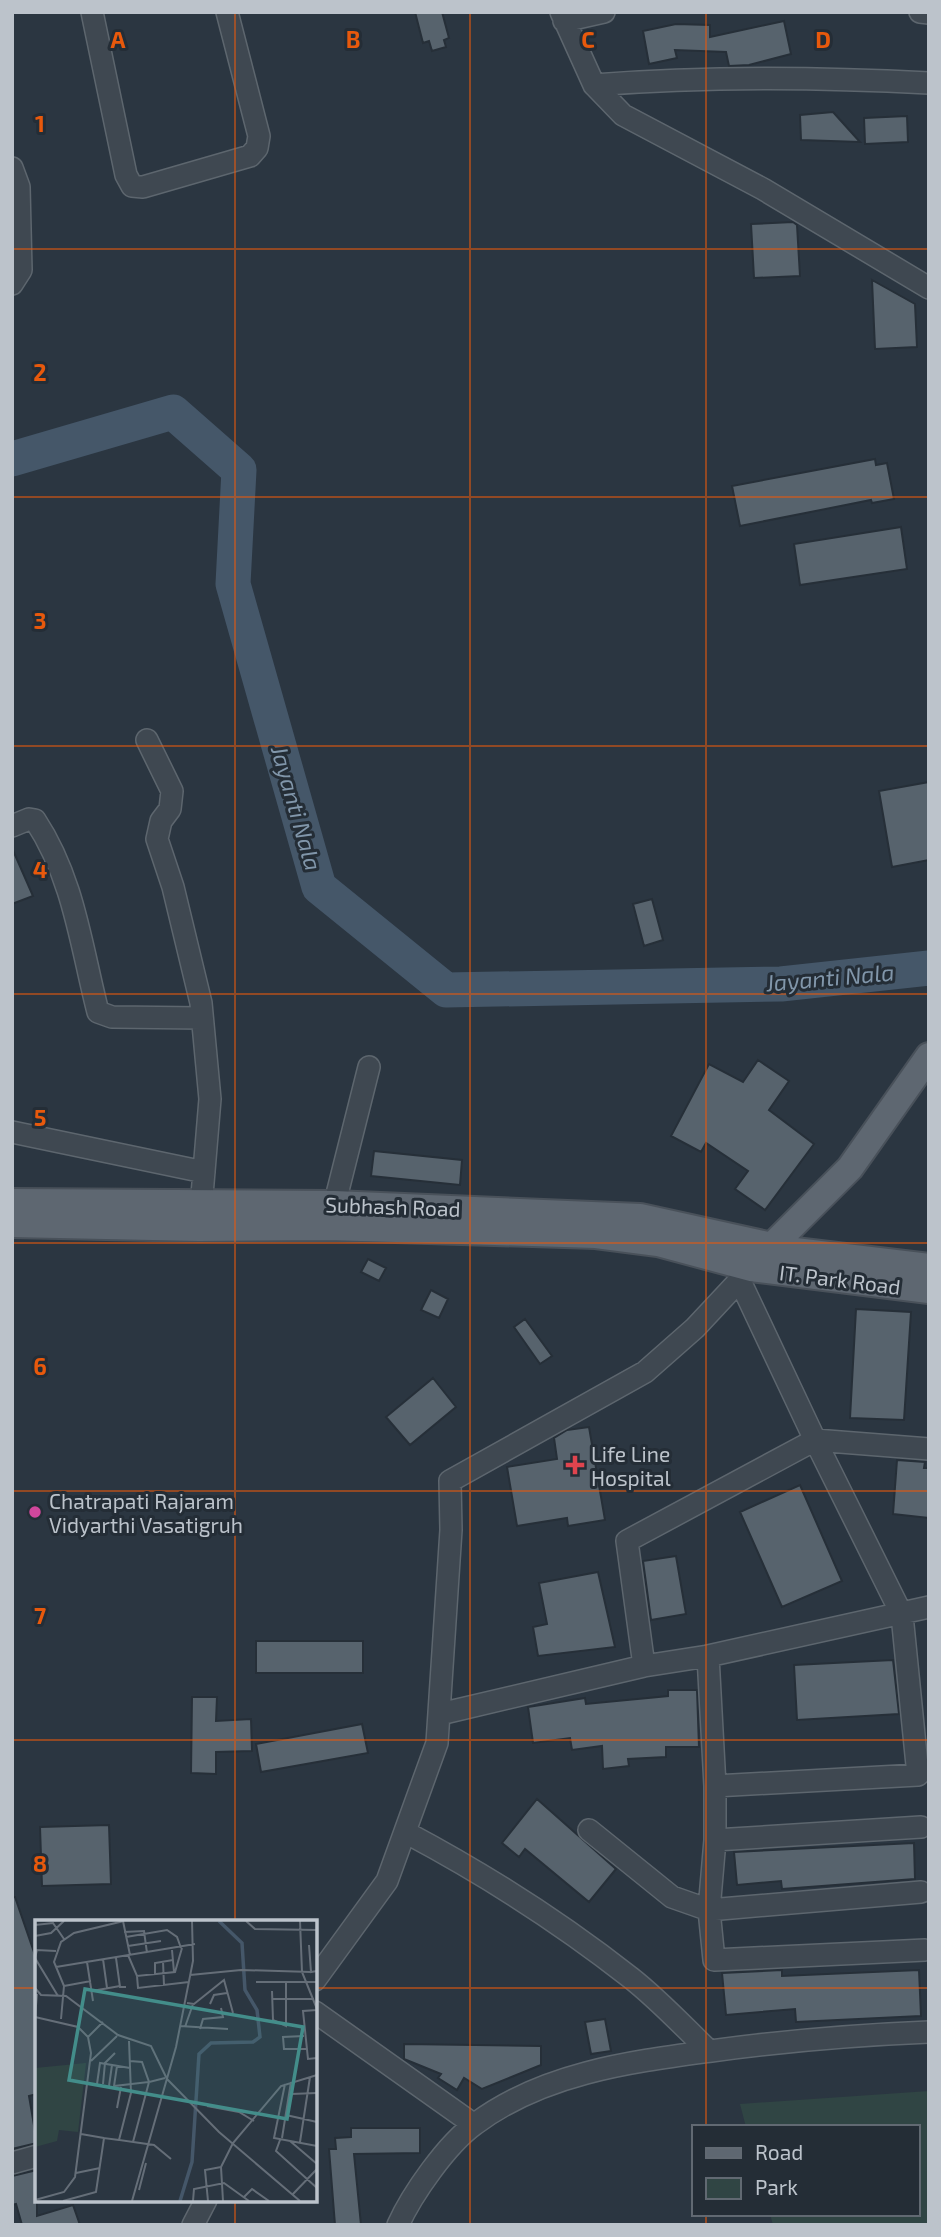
<svg xmlns="http://www.w3.org/2000/svg" width="941" height="2237" font-family="'Exo 2',sans-serif">
<rect width="100%" height="100%" fill="#2b3641"/>
<!-- green -->
<path fill="#304544" d="M929,2091V2225H773L770,2214H918V2127H746L740,2104Z"/>
<g fill="none" stroke-linecap="round" stroke-linejoin="round">
<!-- river -->
<path stroke="#455769" stroke-width="35" d="M12,459L173,412L239,470L233,584L319,887L446,990L781,984L929,968"/>
</g>
<!-- building -->
<path fill="#57636d" stroke="#262f38" stroke-width="2" d="M415,12H442L449,38L444,40L446,47L432,51L429,41L423,43Z
M784,21L791,54L749,65L729,66L726,52L675,50L677,58L649,64L643,31L676,24L710,25V37Z
M833,112L860,142L801,140L800,115Z
M907,116L908,142L865,144L864,118Z
M793,222L797,225L800,276L754,278L751,224Z
M872,280L915,304L917,347L875,349Z
M875,459L876,465L887,463L894,499L872,503L871,500L740,526L732,486Z
M901,527L907,569L800,585L794,544Z
M929,782V860L892,867L879,791Z
M12,848L33,896L12,904Z
M652,899L663,940L644,946L633,904Z
M758,1060L789,1081L769,1110L814,1144L765,1210L735,1189L748,1171L706,1143L701,1152L671,1136L709,1064L743,1082Z
M374,1151L462,1160L460,1185L371,1176Z
M368,1259L386,1268L379,1281L361,1272Z
M431,1290L448,1299L439,1318L421,1310Z
M856,1309L911,1312L904,1420L850,1418Z
M525,1319L552,1356L540,1364L514,1327Z
M433,1378L456,1407L410,1445L386,1417Z
M589,1427L605,1520L568,1526L567,1518L517,1526L507,1467L557,1459L554,1438L567,1430Z
M897,1460L925,1462L924,1468H929V1518L893,1514Z
M800,1485L842,1581L782,1607L740,1512Z
M676,1556L686,1614L651,1620L643,1561Z
M598,1572L615,1647L538,1656L533,1627L547,1624L539,1583Z
M256,1641H363V1673H256Z
M893,1660L899,1714L797,1720L794,1665Z
M668,1690H697L699,1747H666V1757L628,1759L629,1766L603,1769L602,1746L572,1750L570,1738L533,1743L528,1707L585,1698L586,1704L668,1696Z
M192,1697H217L216,1721L251,1719L252,1751L216,1752V1774L191,1773Z
M362,1724L368,1753L261,1772L256,1744Z
M537,1799L616,1869L589,1902L525,1849L519,1857L502,1843Z
M109,1825L111,1884L42,1886L40,1827Z
M914,1843L915,1879L782,1889L781,1881L737,1885L734,1852Z
M12,1897H15L37,1961V2094L29,2096L37,2143L12,2149Z
M782,1970V1976L919,1970L921,2016L796,2022L795,2009L726,2015L722,1973Z
M605,2019L611,2051L591,2054L585,2022Z
M404,2044L541,2046V2065L482,2089L464,2078L457,2090L438,2078L441,2074L404,2059Z
M351,2128H420V2153L354,2154L361,2225H335L329,2149H336L335,2138L351,2137Z
M37,2170V2216L73,2205L80,2225H22L16,2204L12,2205V2176Z"/>
<g fill="none" stroke-linecap="round" stroke-linejoin="round">
<!-- minor casing -->
<g stroke="#5d666e" stroke-width="24">
<path id="minor" d="M92,12L126,175L132,186L143,187L250,156L257,148L259,136L227,12
M561,12L594,85L623,115L763,189L929,288
M920,12L929,13
M564,21L604,12
M594,85C706,76 817,77 929,83
M12,168L19,187L21,270L12,284
M147,740L172,791L170,809L161,821L157,839L173,887L201,1003L210,1099L200,1219
M12,826L29,819L35,820C74,879 81,946 98,1012L112,1017L202,1018
M12,1132L204,1172
M331,1218L369,1067
M740,1281L815,1440L929,1449
M708,1656L715,1786V1840L709,1910L714,1960L925,1950
M644,1666L627,1541L815,1440L902,1615L918,1775L715,1786
M440,1714L644,1666L708,1656L929,1607
M589,1830L672,1897L709,1910L921,1892
M407,1833C486,1875 561,1923 631,1978C659,2000 684,2027 709,2051
M715,1840L921,1827
M315,1980L387,1881L437,1743L451,1530L450,1481L645,1372L695,1328L751,1268
M315,2012L473,2124
M12,2163L37,2156
M193,2225L206,2200
M398,2225C412,2194 447,2144 475,2124C543,2073 630,2062 711,2051C784,2041 856,2035 929,2032"/>
</g>
<!-- major casing -->
<g stroke="#49515a" stroke-width="30">
<path id="major" d="M12,1202L334,1204L640,1217L795,1251L929,1267
M12,1224L199,1228L329,1227L596,1235L658,1243L751,1268L929,1290
M764,1254L850,1168L929,1056"/>
</g>
<!-- minor -->
<use href="#minor" stroke="#3f4851" stroke-width="21"/>
<!-- major -->
<use href="#major" stroke="#5e6771" stroke-width="26"/>
</g>
<!-- grid -->
<path fill="none" stroke="#e8590c" stroke-width="2" stroke-opacity="0.55" d="M235,12V1922M470,12V2225M706,12V2127M12,249H929M12,497H929M12,746H929M12,994H929M12,1243H929M12,1491H929M12,1740H929M12,1988H37M315,1988H929M235,2200V2225M706,2214V2225"/>
<!-- markers -->
<path fill="#e0444e" stroke="#242d36" stroke-width="2.5" d="M571.5 1454.5h7v7h7v7h-7v7h-7v-7h-7v-7h7z"/>
<circle fill="#d1479c" stroke="#242d36" stroke-width="2.5" cx="35" cy="1512" r="7"/>
<g text-anchor="middle" dominant-baseline="central" stroke-width="6" stroke-linejoin="round" paint-order="stroke">
<!-- street labels -->
<g font-size="21" fill="#bcc3cb" stroke="#242d36">
<text transform="translate(393 1206) rotate(2)">Subhash Road</text>
<text transform="translate(840 1279) rotate(7)">IT. Park Road</text>
</g>
<!-- poi labels -->
<g font-size="21" fill="#bcc3cb" stroke="#242d36" text-anchor="start">
<text x="591" y="1453">Life Line<tspan x="591" dy="24">Hospital</tspan></text>
<text x="49" y="1500">Chatrapati Rajaram<tspan x="49" dy="24">Vidyarthi Vasatigruh</tspan></text>
</g>
<!-- water labels -->
<g font-size="23" font-style="italic" fill="#8196aa" stroke="#242d36">
<text transform="translate(297 808) rotate(74)">Jayanti Nala</text>
<text transform="translate(830 977) rotate(-5)">Jayanti Nala</text>
</g>
</g>
<!-- overview -->
<g transform="translate(35 1920)">
<rect width="282" height="282" fill="#2b3641"/>
<path d="M51,143L43,212L24,210L22,221L0,227V148Z" fill="#304544"/>
<path fill="none" stroke="#455769" stroke-width="3.5" d="M145,281L157,242L164,134L176,123L218,122L225,117L222,90L210,70L207,23L184,1"/>
<path fill="none" stroke="#656e78" stroke-width="2" d="M88,1L95,35M211,1L220,9L282,10M265,1L267,52L282,89M0,5L18,3L29,19M89,12L109,11L112,33M0,16L16,13L29,1M91,17L132,10L142,17L146,28M274,25L276,52L282,51M93,26L126,21M137,30L139,52M21,31L2,30L0,38L23,76M93,35L102,56L140,52L147,28M81,38L85,67H91M68,39L72,68M128,41L129,66M52,42L58,81M21,47L160,24M120,55V43L138,40M155,55L206,50L276,52M102,56L103,68L154,62M221,62H282M29,66L56,61M0,68L6,75L31,76L83,115L116,126L132,159M57,71L85,66M237,71L238,100L251,106V62M237,79H279M152,83L159,84L189,60L198,93M175,84L179,75L192,73M282,90L268,91L273,139L282,138M0,97L43,107L53,117L56,133L40,257L29,272L0,280M0,97L2,74M26,99L29,66L19,42L26,22L39,13L89,1M145,106L193,109M150,107L158,84M165,109L168,99L188,97L186,88M269,116L248,117L249,129H271M53,117L68,102M94,121L96,173L84,220L119,225L136,239M56,141L82,116M82,146L79,166L114,162L107,142L95,141M132,159L184,212L265,281M62,164L65,143L95,148M68,164L70,143L80,133M250,164L239,218L282,226M74,166L77,145M256,174L282,173M172,186L204,192L219,201M82,188L86,167M251,195L282,202M46,214L69,218M247,218L256,162M245,220L241,231L282,268M255,221L282,244M98,222L114,162L130,158M265,222L275,157M41,253L65,248M104,270L111,243M258,274L282,249M209,277L217,269L234,281M28,281L61,272L69,218L84,220M97,281L141,127L158,41L157,1M158,281L159,269L189,263L214,281M173,281L170,250L186,247M188,281L186,247L198,223L246,166L282,155"/>
<path fill="#438d8a" fill-opacity="0.15" stroke="#438d8a" stroke-width="3.5" d="M50,69L268,107L252,199L34,160Z"/>
<rect width="282" height="282" fill="none" stroke="#bcc3cb" stroke-width="3.5"/>
</g>
<g font-size="23" text-anchor="middle" font-weight="bold" fill="#e8590c" stroke="#242d36" stroke-width="6" stroke-linejoin="round" paint-order="stroke">
<text x="118" y="48">A</text>
<text x="353" y="48">B</text>
<text x="588" y="48">C</text>
<text x="823" y="48">D</text>
<text x="40" y="132">1</text>
<text x="40" y="381">2</text>
<text x="40" y="629">3</text>
<text x="40" y="878">4</text>
<text x="40" y="1126">5</text>
<text x="40" y="1375">6</text>
<text x="40" y="1624">7</text>
<text x="40" y="1872">8</text>
</g>
<!-- border -->
<rect width="941" height="2237" fill="none" stroke="#bcc3cb" stroke-width="28"/>
<!-- legend -->
<rect x="692" y="2125" width="228" height="91" fill="#242d36" stroke="#616972" stroke-width="2"/>
<rect x="706" y="2148" width="35" height="10" fill="#5e6771" stroke="#616972" stroke-width="2"/>
<text x="755" y="2160" font-size="21" fill="#bcc3cb">Road</text>
<rect x="706" y="2178" width="35" height="21" fill="#304544" stroke="#616972" stroke-width="2"/>
<text x="755" y="2195" font-size="21" fill="#bcc3cb">Park</text>
</svg>
